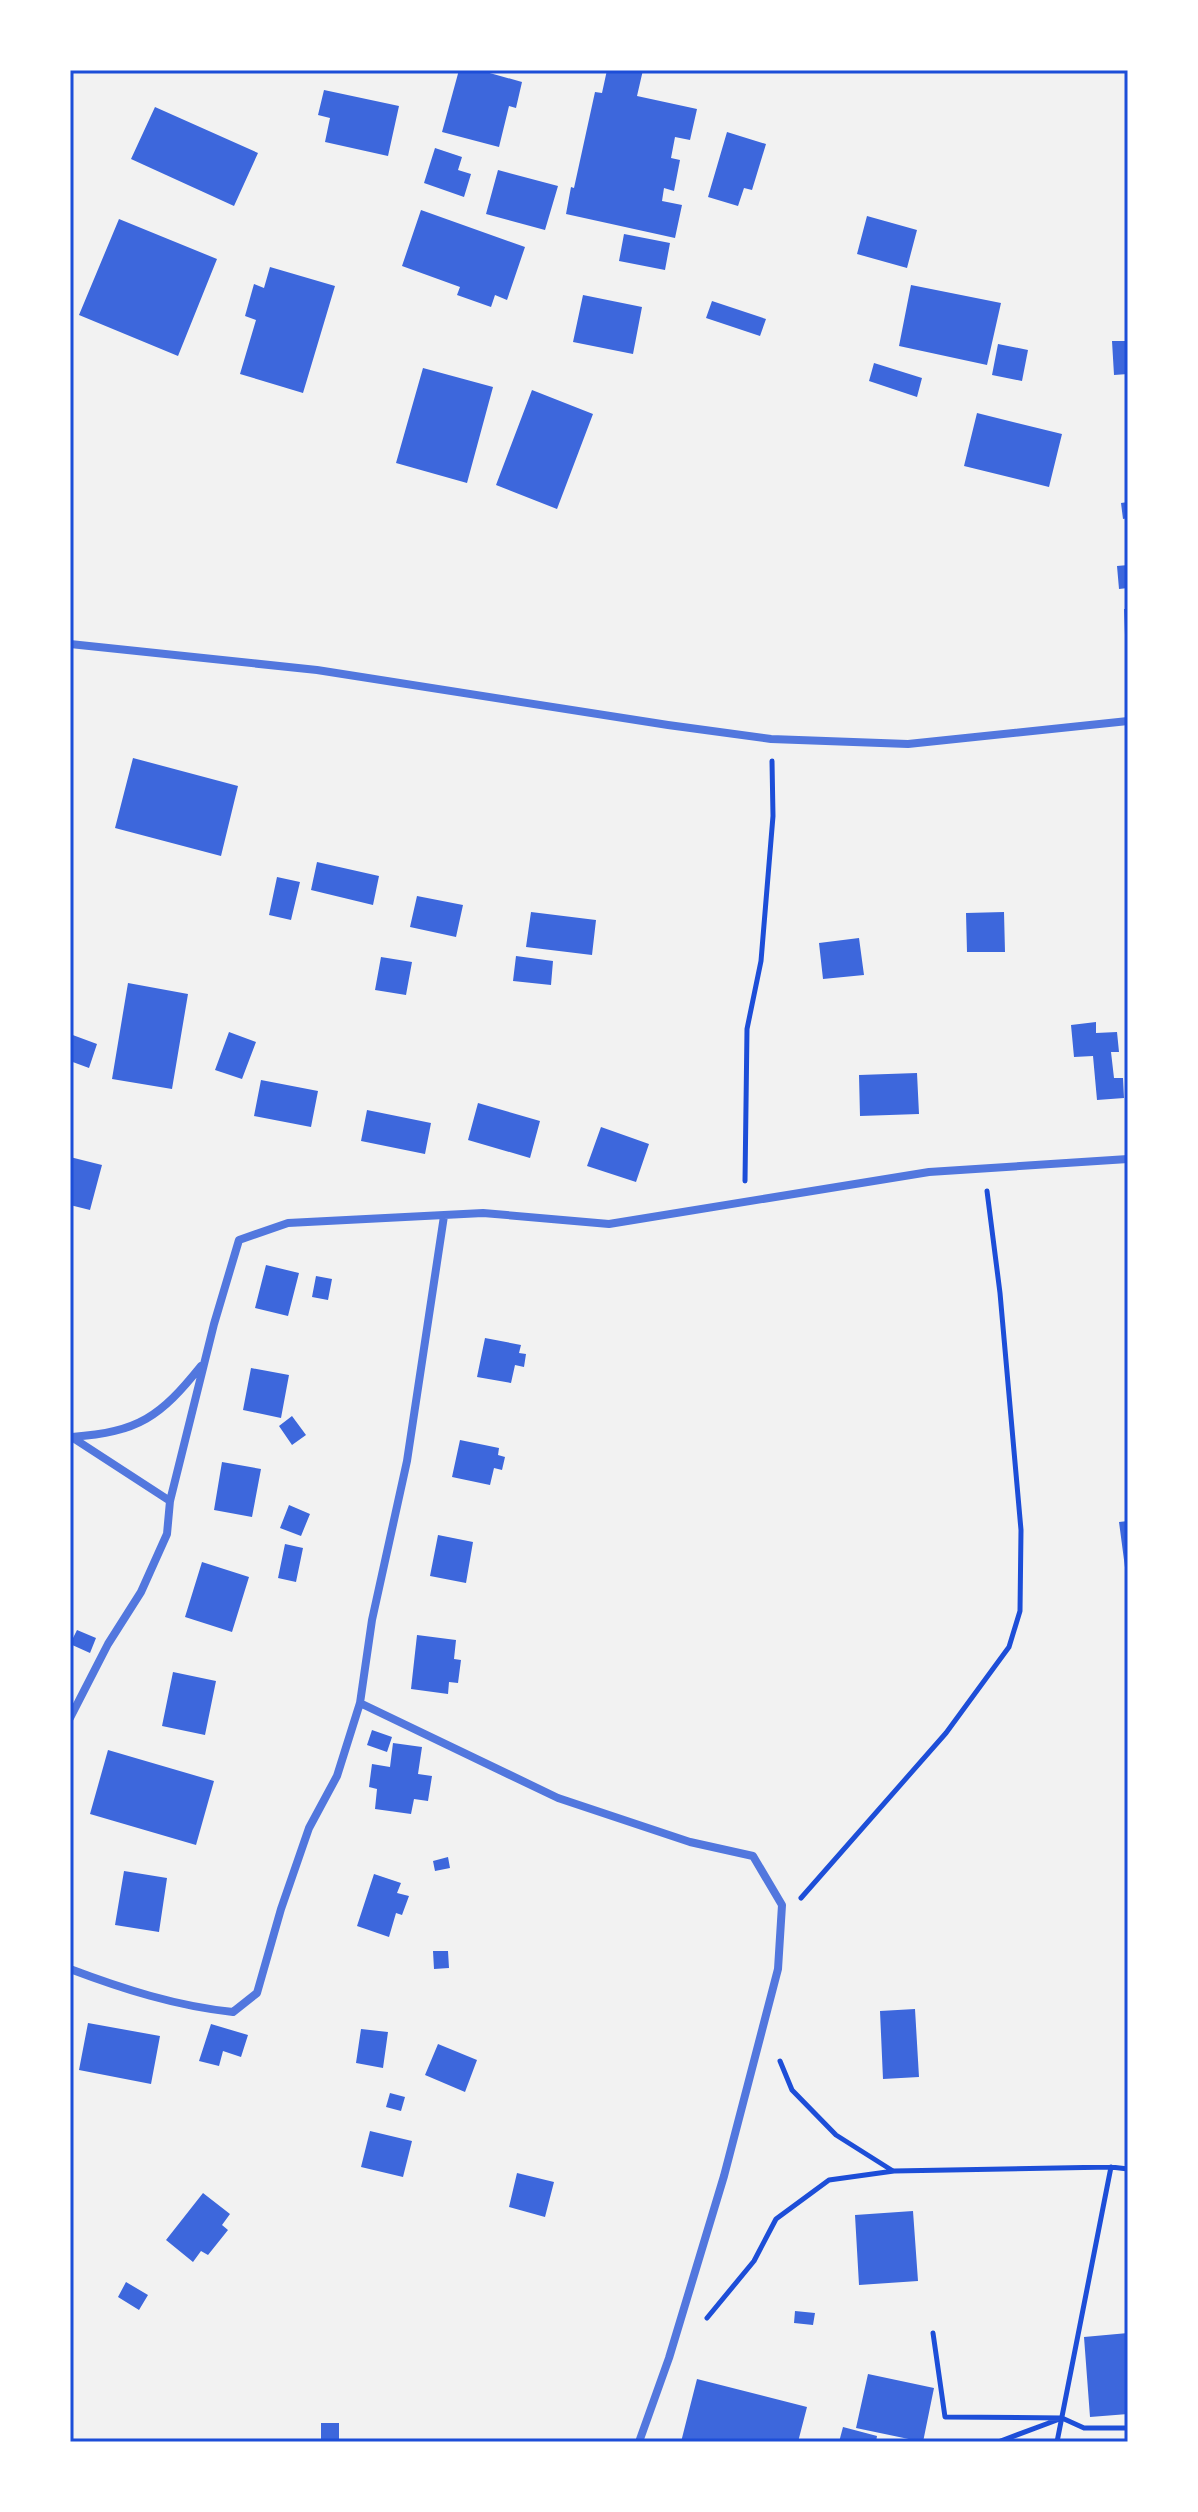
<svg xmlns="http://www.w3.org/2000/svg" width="1198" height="2512" font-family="'Space Grotesk',sans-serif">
<rect width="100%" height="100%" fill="#f2f2f2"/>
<!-- building -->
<path fill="#3d67dc" d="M459,70H479L522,82L516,108L509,106L499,147L442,132Z
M607,70H643L637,96L697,109L690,140L675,137L671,158L680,160L674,191L664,188L662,201L682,205L675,238L566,214L571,187L574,188L595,92L602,93Z
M324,90L399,106L388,156L325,142L330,118L318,115Z
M155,107L258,153L234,206L131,159Z
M727,132L766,144L752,190L744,188L738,206L708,197Z
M435,148L462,157L458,170L471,174L464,197L424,183Z
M498,170L558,186L545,230L486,214Z
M421,210L525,247L507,300L495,295L491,307L457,295L460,287L402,266Z
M867,216L917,230L907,268L857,254Z
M119,219L217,259L178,356L79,315Z
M624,234L670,243L665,270L619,261Z
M270,267L335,286L303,393L240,374L256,320L245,316L254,284L264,288Z
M911,285L1001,303L987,365L899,346Z
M583,295L642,307L633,354L573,342Z
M712,301L766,319L760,336L706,318Z
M1112,341H1128V374L1114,375Z
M998,344L1028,350L1022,381L992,375Z
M874,363L922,378L917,397L869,381Z
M423,368L493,387L467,483L396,463Z
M532,390L593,414L557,509L496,485Z
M977,413L1062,434L1049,487L964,466Z
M1128,502V518L1123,519L1121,503Z
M1128,565V588L1119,589L1117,566Z
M1124,609H1128V635H1125Z
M133,758L238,786L221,856L115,828Z
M317,862L379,876L373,905L311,890Z
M277,877L300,882L291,920L269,915Z
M417,896L463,905L456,937L410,927Z
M531,912L596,920L592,955L526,947Z
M1004,912L1005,952H967L966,913Z
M859,938L864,975L823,979L819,943Z
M516,956L553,961L551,985L513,981Z
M381,957L412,962L406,995L375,990Z
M128,983L188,994L172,1089L112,1079Z
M1096,1022V1033L1117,1032L1119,1052H1111L1114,1078H1123L1124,1098L1097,1100L1093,1056L1074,1057L1071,1025Z
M229,1032L256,1042L242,1079L215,1070Z
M70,1034L97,1044L89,1068L70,1061Z
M917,1073L919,1114L860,1116L859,1075Z
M261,1080L318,1091L311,1127L254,1116Z
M478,1103L540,1121L530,1158L468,1140Z
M367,1110L431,1123L425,1154L361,1141Z
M601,1127L649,1144L636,1182L587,1166Z
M70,1157L102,1165L90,1210L70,1205Z
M266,1265L299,1273L288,1316L255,1308Z
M316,1276L332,1279L328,1300L312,1297Z
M485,1338L521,1345L519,1353L526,1354L524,1367L515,1365L511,1383L477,1377Z
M251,1368L289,1375L281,1418L243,1410Z
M292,1416L306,1435L292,1445L279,1426Z
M460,1440L499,1448L498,1455L505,1457L502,1470L494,1468L490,1485L452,1477Z
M222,1462L261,1469L252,1517L214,1510Z
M289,1505L310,1514L301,1536L280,1528Z
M1128,1521V1575H1126L1119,1522Z
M438,1535L473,1542L466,1583L430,1576Z
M285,1544L303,1548L296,1582L278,1578Z
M202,1562L249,1577L232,1632L185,1617Z
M77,1630L96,1638L90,1653L70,1644Z
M417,1635L456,1640L454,1659L461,1660L458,1683L449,1682L448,1694L411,1689Z
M173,1672L216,1681L205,1735L162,1726Z
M372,1730L392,1737L387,1752L367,1745Z
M393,1743L422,1747L418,1774L432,1776L428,1801L414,1799L411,1814L375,1809L377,1789L369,1787L372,1764L390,1767Z
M108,1750L214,1781L196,1845L90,1814Z
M448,1857L450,1868L435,1871L433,1861Z
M124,1871L167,1878L159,1932L115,1925Z
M374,1874L401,1883L397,1893L409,1896L402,1915L396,1913L389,1937L357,1926Z
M433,1951H448L449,1968L434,1969Z
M915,2009L919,2077L883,2079L880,2011Z
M88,2023L160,2036L151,2084L79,2070Z
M211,2024L248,2035L241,2057L223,2051L219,2066L199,2061Z
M361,2029L388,2032L383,2068L356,2063Z
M438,2044L477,2060L465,2092L425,2075Z
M390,2093L405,2097L401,2111L386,2107Z
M370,2131L412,2141L403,2177L361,2167Z
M517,2173L554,2182L545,2217L509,2207Z
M203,2193L230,2214L222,2225L228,2230L208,2255L201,2251L193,2262L166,2240Z
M913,2211L918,2281L859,2285L855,2215Z
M126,2282L148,2295L139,2310L118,2297Z
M795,2311L815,2313L813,2325L794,2323Z
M1128,2333V2414L1090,2417L1084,2337Z
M868,2374L934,2388L923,2442L856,2428Z
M697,2379L807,2407L798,2442H681Z
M321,2423H339V2442H321Z
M843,2427L877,2436L876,2442H839Z"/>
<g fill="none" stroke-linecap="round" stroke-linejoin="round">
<!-- path -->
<path stroke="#1d4ed8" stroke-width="5" d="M745,1181L747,1029L761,961L773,816L772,761
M801,1898L946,1733L1009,1647L1020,1611L1021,1530L1000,1293L987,1191
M780,2061L792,2090L836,2135L893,2171
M707,2318L754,2261L776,2219L829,2180L894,2171L1111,2167L1128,2169
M933,2333L945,2417L1062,2418L1084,2428H1128
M998,2442L1057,2420
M1057,2442L1111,2167"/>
<!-- minor -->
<path stroke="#5277de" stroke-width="8" d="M70,644L317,670L668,725L771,739L908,744L1128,721
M70,1436L170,1501L214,1324L239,1240L288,1223L483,1213L609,1224L929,1172L1128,1159
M72,1437C139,1432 160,1417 201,1366
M360,1703L558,1798L690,1842L753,1856L782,1905L778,1969L724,2176L669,2358L639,2442
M70,1718L108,1644L141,1592L167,1534L170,1501
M70,1969C123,1989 176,2006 233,2012L257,1993L281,1909L309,1828L337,1776L360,1703L372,1620L407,1461L444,1216"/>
</g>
<!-- border -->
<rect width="1198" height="2512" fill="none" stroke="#ffffff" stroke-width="144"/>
<rect x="72" y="72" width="1054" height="2368" fill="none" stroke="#1d4ed8" stroke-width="3"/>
</svg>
